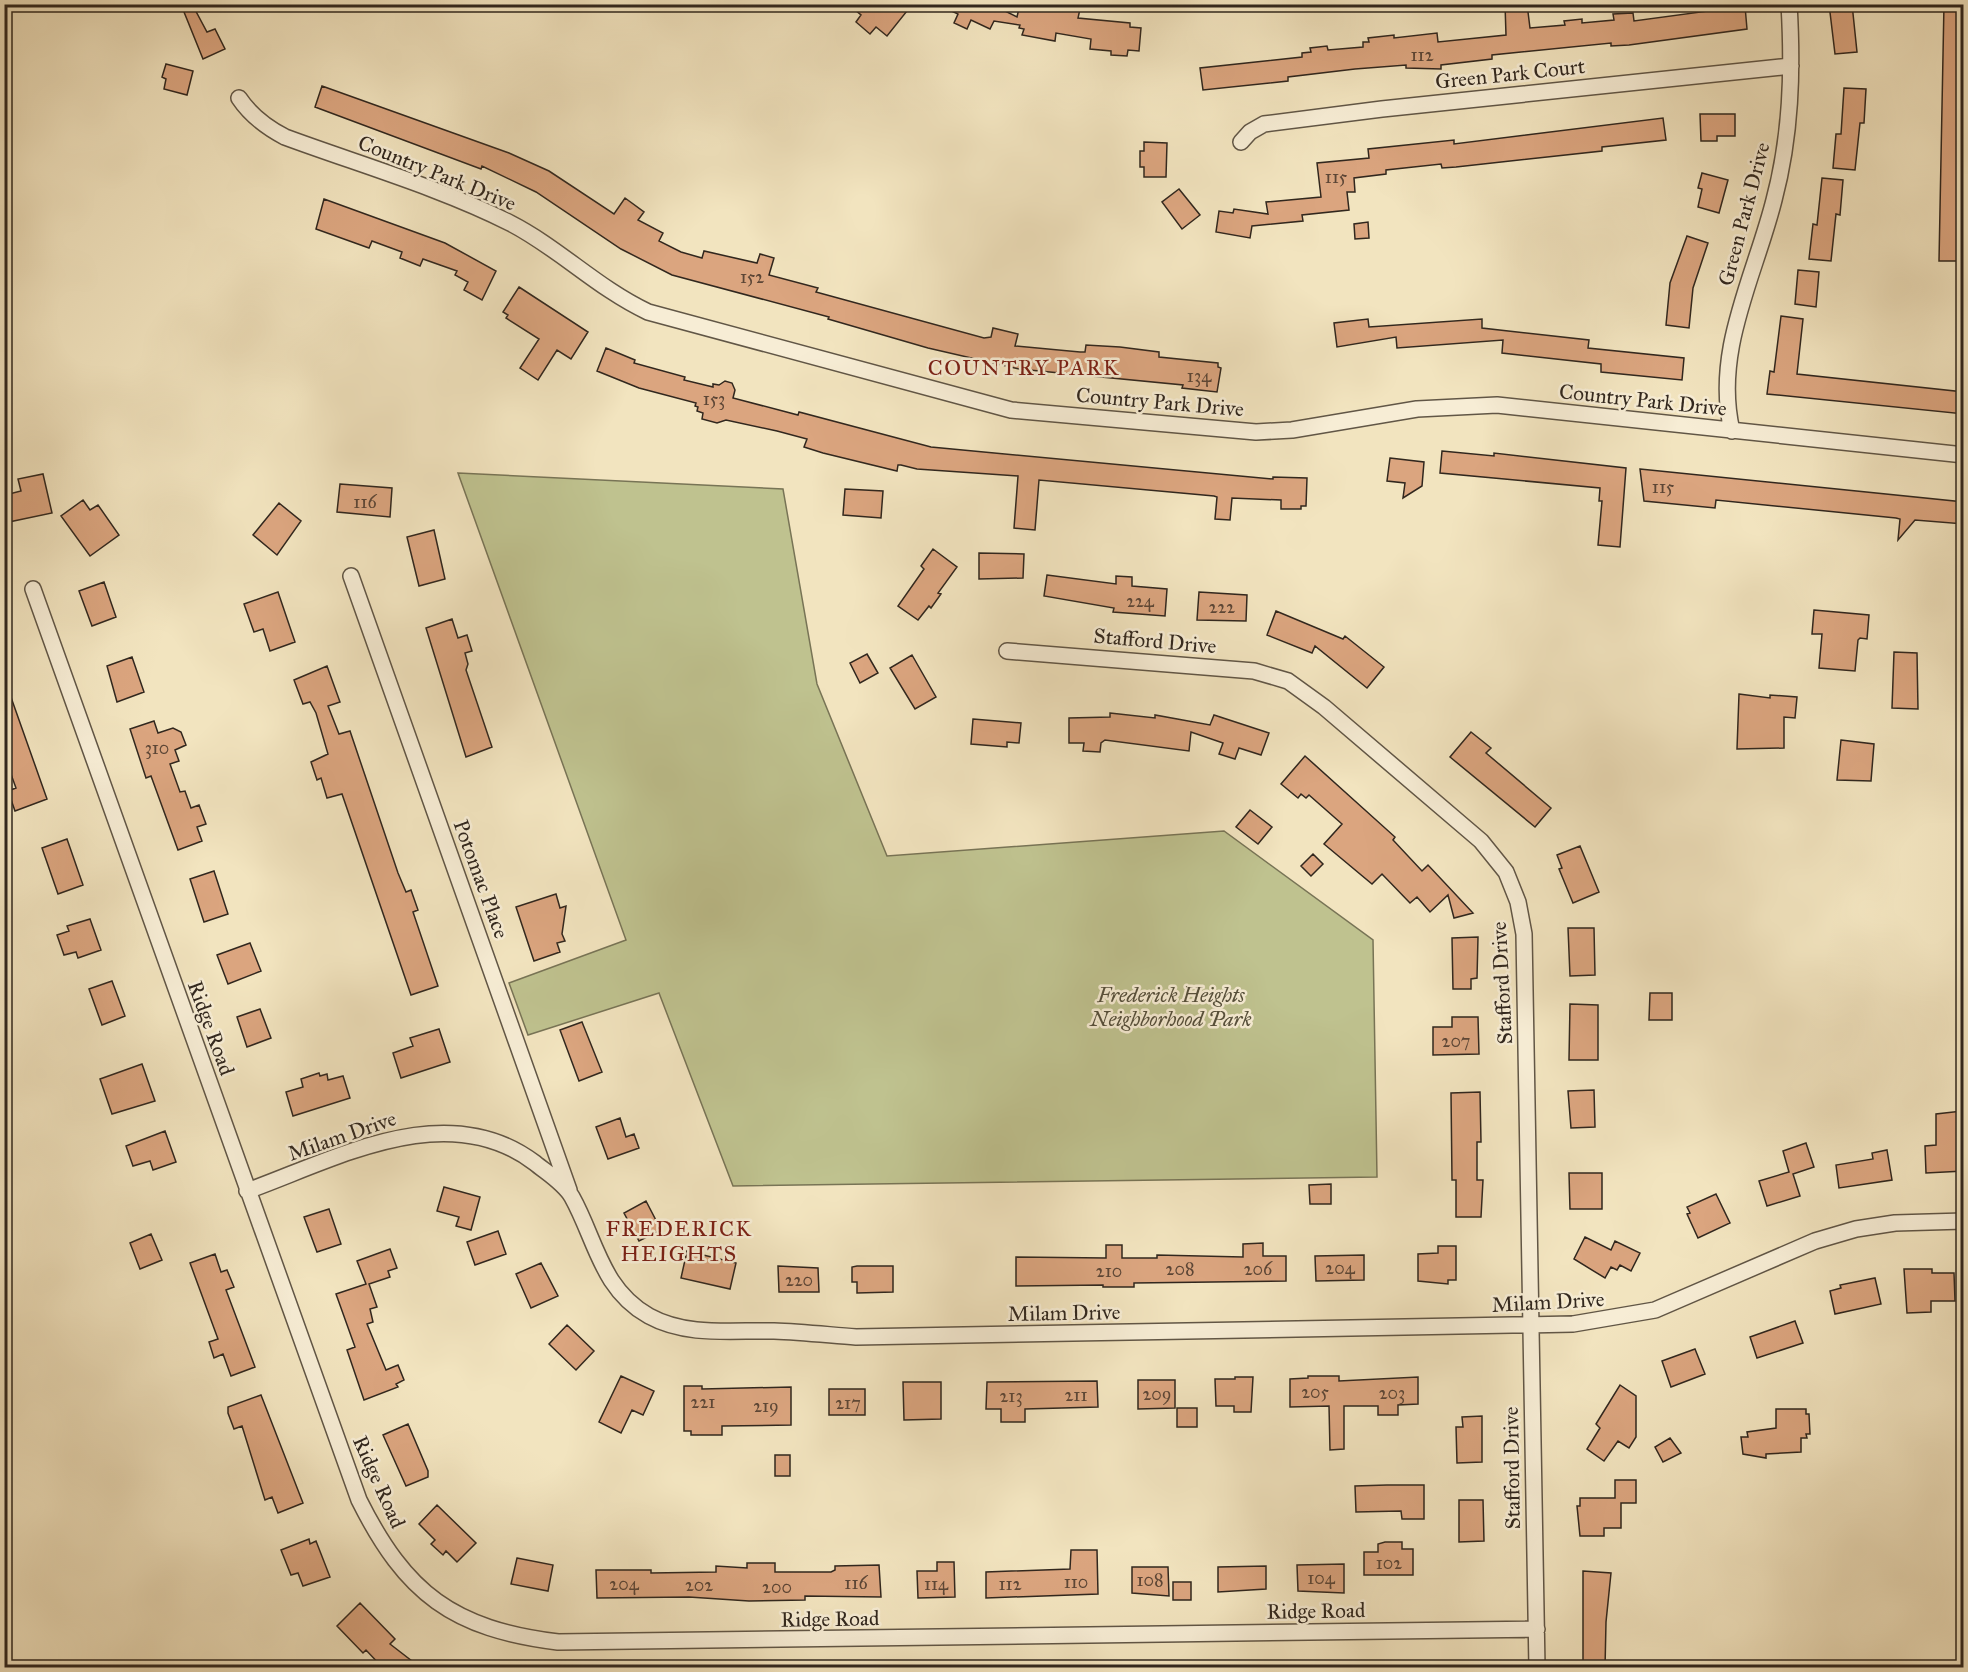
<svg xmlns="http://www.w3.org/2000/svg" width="1968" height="1672" font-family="'IM FELL Great Primer',serif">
<rect width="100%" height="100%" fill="#f2e4bf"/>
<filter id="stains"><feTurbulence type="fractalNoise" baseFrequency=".00333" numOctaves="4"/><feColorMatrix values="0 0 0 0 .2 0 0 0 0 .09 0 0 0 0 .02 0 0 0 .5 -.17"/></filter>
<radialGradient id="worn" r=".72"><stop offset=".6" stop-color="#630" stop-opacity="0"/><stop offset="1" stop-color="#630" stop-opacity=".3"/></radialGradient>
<!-- green -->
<path fill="#bfc28f" stroke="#787456" stroke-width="1.5" d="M458,473L783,489L817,684L887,856L1224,831L1373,940L1377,1177L733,1186L659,993L528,1035L509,983L626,940Z"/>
<!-- building -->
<path fill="#dba57f" stroke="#31271e" stroke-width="1.5" d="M187,4H192L207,32L215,29L225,49L203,59L182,7Z
M848,4H898L907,11L887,36L876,27L870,34L856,22L861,15Z
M937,4H991L1017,17L1020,4H1072V7L1080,9L1078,18L1130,23V27L1141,28L1139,51L1128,50L1127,56L1111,55V51L1090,49L1091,39L1056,33L1055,41L1022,35L1024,29L1019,28L1020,25L994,21L990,29L971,20L967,29L954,23L958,14Z
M1505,4H1527L1530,28L1565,25L1564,21L1582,19V23L1614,20L1613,14L1633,13L1634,21L1745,6L1747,29L1629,45L1611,46V43L1492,55V59L1441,65V69L1406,68V65L1355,69L1288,77V81L1203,90L1200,68L1302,57V53L1311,52L1310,48L1327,46L1328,50L1363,47V42H1369L1368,38L1394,35V38L1437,33L1438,42L1506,35Z
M1829,4H1852L1857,52L1835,54Z
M1944,4H1964V261H1939Z
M166,64L193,71L187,95L164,89L166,79L162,77Z
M322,86L509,153L549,171L614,214L625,198L644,212L638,220L663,233L659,241L681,252L702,258L704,251L757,263L760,254L774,258L769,275L818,288L816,292L984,338L991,337L993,328L1018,334L1015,346L1080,352H1085L1086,345L1120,347L1159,352V357L1218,363V367L1221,368L1217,392L1182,388L1183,385L1019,369L928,348L828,319L829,317L672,275L621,249L536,192L482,166L481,169L315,107Z
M1844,88L1866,89L1864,123H1860L1855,170L1833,168L1836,134H1841Z
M1700,114H1735V136H1717V141H1701Z
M1663,118L1666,140L1602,147V151L1456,167L1442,168L1441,164L1386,170V174L1354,178L1355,192H1347L1349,210L1302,215L1303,221L1252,226L1250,238L1216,232L1219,211L1233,213L1234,209L1268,214L1266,202L1321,197L1317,163L1369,158L1368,149L1454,140V144Z
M1144,142L1167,143L1166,177H1144V167H1140V151H1144Z
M1702,173L1728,180L1719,213L1698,207L1702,189L1698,188Z
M1822,178L1843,180L1840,215L1836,214L1831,261L1809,259L1813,224L1817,225Z
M1179,189L1200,215L1182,229L1162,202Z
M324,199L445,243L496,271L482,300L464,290L468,282L455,275L457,271L423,259L420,266L400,258L402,252L372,241L369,248L316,229Z
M1368,222L1369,238L1355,239L1354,224Z
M1687,236L1708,243L1693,288L1689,328L1666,325L1670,283Z
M1798,270L1819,272L1816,307L1795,304Z
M519,287L588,332L571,359L557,350L538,380L520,368L539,339L506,318L508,315L503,312Z
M1781,316L1803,319L1797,374L1964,392V414L1767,394L1770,371L1774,372Z
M1368,319L1369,327L1482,319V328L1589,340L1588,348L1684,358L1682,380L1601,372V364L1502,353L1503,340L1397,348L1396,337L1337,347L1334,323Z
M606,348L635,360L634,363L685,377L684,380L713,387V384L719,385L725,381L732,383L735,390L733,398L798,415L799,412L931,447L1273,479V477L1307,478L1306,506H1301V509H1281V500L1232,498L1230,520L1215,519L1217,497L1214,496L1039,480L1035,530L1014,528L1018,476L917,469L901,465H898L897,471L823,453L804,447L807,439L777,431L726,420L717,423L702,419L703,413L697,411L698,407L695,406L696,403L639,388L597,371Z
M1442,451L1494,456V453L1626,468L1620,547L1598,545L1602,501H1599L1600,488L1440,473Z
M1390,458L1424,462L1422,486L1403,498L1405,483L1387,481Z
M1640,469L1964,502V524L1915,520L1898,540L1900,519L1896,518L1716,500L1715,508L1644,501Z
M43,474L52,513L4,523V500L10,499L9,494L21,491L18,479Z
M340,484L392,488L390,517L337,512Z
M845,489L883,491L881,518L843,515Z
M83,500L90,510L98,505L119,535L90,556L61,516Z
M279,503L301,521L277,555L253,535Z
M434,530L445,579L419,586L407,537Z
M933,549L957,567L938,593L941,594L931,608L929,606L918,620L898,606L924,569L921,566Z
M979,553L1024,554L1023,578L979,579Z
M1047,575L1116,584V576L1132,577V586L1167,589L1165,616L1113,612L1114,608L1044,596Z
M104,582L116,617L92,626L79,591Z
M278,592L295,642L270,651L263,629L254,632L244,604Z
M1199,592L1247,595L1246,621L1197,620Z
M1814,610L1869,615L1867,639L1860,638L1858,640L1855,671L1819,668L1822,634H1812Z
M1276,611L1343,639L1345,636L1384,667L1367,688L1315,646L1312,653L1267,635Z
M452,619L458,638L467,635L472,651L465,653L468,664L466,670L492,747L466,757L426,628Z
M1894,652L1917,653L1918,709L1892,708Z
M867,654L878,673L860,683L850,663Z
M912,655L936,697L915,709L890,668Z
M132,657L144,692L117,702L107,666Z
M327,666L340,702L328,706L339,734L350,731L398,873L406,892L411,890L418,910L413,912L438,986L411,995L342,794L327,798L321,778L317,780L311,762L328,754L316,713L310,702L303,704L294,680Z
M7,686L47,799L15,811L8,791L16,788L4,755V687Z
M1739,694L1770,698V695L1797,697L1795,718L1784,717V748L1737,749Z
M1110,713L1155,718V715L1210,725L1214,715L1269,733L1261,755L1239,748L1235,759L1219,754L1223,743L1191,732L1189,751L1105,740L1101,743L1100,752L1083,751L1084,743H1069V718L1110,717Z
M973,719L1021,723L1019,743L1007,742V747L971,744Z
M154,721L158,733L173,728L181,732L186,745L175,750L179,761L170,764L180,792L185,791L191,808L199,805L206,824L197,827L202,841L178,850L151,776L146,778L130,729Z
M1471,732L1491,748L1486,753L1551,808L1535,827L1450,757Z
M1841,740L1874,744L1871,781L1837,780Z
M1305,756L1395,837L1393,840L1422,871L1428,865L1473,913L1454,918L1448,895L1430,912L1417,897L1410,903L1382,874L1372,884L1324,844L1342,824L1309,795L1306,798L1301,794L1298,798L1281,784Z
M1250,810L1272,827L1258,844L1236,827Z
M67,839L83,885L58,894L42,848Z
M1580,846L1599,892L1573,903L1559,869L1562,868L1557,855Z
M1313,854L1323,864L1311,876L1301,866Z
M214,871L228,914L204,922L190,879Z
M556,894L560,908L566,906L562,934L565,941L557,943L560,952L534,961L516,907Z
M90,919L101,950L78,958L76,952L64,955L57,935L69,931L67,926Z
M1568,928H1594L1595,975L1570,976Z
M1478,937L1477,978L1471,979V989H1453L1452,938Z
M250,943L261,971L228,984L217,955Z
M112,981L125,1016L102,1025L89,989Z
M1650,993H1672V1020H1649Z
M1570,1004L1598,1005V1060H1569Z
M260,1009L271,1038L247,1047L237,1017Z
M1452,1017H1478L1479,1054L1433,1055V1027H1452Z
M582,1022L602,1072L579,1081L560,1030Z
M439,1029L450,1062L401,1078L393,1053L413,1046L410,1038Z
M142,1064L155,1101L112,1114L100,1079Z
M319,1073L320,1076L327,1074L328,1080L343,1076L350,1098L293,1116L286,1092L303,1087L301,1079Z
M1594,1090L1595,1127L1571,1128L1568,1091Z
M1480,1092L1481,1142H1477V1180H1483L1481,1217H1456V1180H1452L1451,1093Z
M1962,1111L1964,1171L1926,1173L1925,1146L1936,1145V1114Z
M620,1118L626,1137L634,1134L639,1148L608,1159L596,1127Z
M165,1131L176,1162L153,1170L150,1161L133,1166L126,1146Z
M1806,1143L1814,1167L1793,1174L1800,1196L1767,1206L1759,1181L1789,1172L1783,1151Z
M1887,1150L1892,1180L1839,1188L1836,1165L1873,1159L1872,1153Z
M1569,1173H1602V1209H1570Z
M1331,1184V1204H1310L1309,1185Z
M444,1187L480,1197L471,1230L456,1226L459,1217L437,1211Z
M1716,1194L1730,1223L1698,1238L1687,1214L1690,1213L1687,1207Z
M646,1201L661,1230L639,1241L624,1213Z
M329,1209L341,1244L317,1252L304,1217Z
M498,1231L506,1254L475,1265L467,1242Z
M151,1234L162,1260L140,1269L130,1243Z
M1585,1237L1611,1250L1615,1241L1640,1253L1631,1271L1620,1265L1617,1270L1611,1267L1605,1278L1574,1259Z
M1263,1243V1256H1286V1281L1134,1283V1287H1103V1285L1016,1286V1257L1106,1258V1245H1122V1258H1157V1255L1243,1257V1244Z
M1438,1246H1456V1280H1448V1284L1418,1281V1254L1438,1253Z
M390,1249L397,1268L388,1271L390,1277L369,1284L377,1307L370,1309L373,1322L367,1324L386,1370L398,1365L404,1380L396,1384L398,1387L364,1400L347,1350L355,1347L336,1294L366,1284L357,1261Z
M687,1251L736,1263L730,1289L681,1278Z
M215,1254L221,1272L227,1270L234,1287L226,1290L255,1367L231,1376L223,1354L214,1358L209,1342L218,1339L190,1263Z
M1364,1255V1280L1316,1281L1315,1256Z
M541,1263L558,1296L531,1308L516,1274Z
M778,1266L818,1268L819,1292H779Z
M857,1266H893V1292L857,1293V1282H852V1267Z
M1904,1269H1932V1273H1954L1955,1301H1931V1312L1907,1313Z
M1875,1278L1881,1304L1835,1314L1830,1291L1841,1288L1840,1285Z
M1795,1321L1803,1343L1757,1358L1750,1337Z
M567,1325L594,1351L576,1370L549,1344Z
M1695,1349L1705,1374L1671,1387L1662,1361Z
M621,1376L654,1391L643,1415L632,1410L621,1433L599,1422Z
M1308,1376H1339V1381L1418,1377V1404L1398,1405V1415H1378V1406H1344V1449L1330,1450L1329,1406L1290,1407V1379L1308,1378Z
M1235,1377H1253L1251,1412H1234V1406H1216L1215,1379H1235Z
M1138,1380H1175V1408L1138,1409Z
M1097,1381L1098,1407L1025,1409V1422H1001V1409H986L987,1382Z
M903,1382H941V1419L904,1420Z
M1620,1385L1636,1396V1437L1629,1448L1618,1441L1604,1461L1587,1449L1600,1428L1596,1424Z
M684,1386H702V1389L791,1387V1425L722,1426V1435H691V1431H684Z
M829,1389H865V1415H829Z
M261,1395L303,1503L278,1513L272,1497L265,1500L242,1426L234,1429L228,1413V1407Z
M1177,1408H1197V1427H1177Z
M1776,1409H1806V1414H1809L1810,1434H1806L1807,1438H1801V1452L1766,1454V1458L1743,1454L1741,1437H1748L1747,1432L1776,1428Z
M1482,1416V1462L1457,1463L1456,1427H1463L1462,1417Z
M408,1424L428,1471V1477L406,1486L383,1435Z
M1670,1438L1681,1453L1663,1462L1655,1447Z
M775,1455H790V1476H775Z
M1615,1480H1636V1503H1621V1528H1604V1536H1580L1577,1506H1580V1498H1615Z
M1387,1485H1424V1519H1402L1401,1511L1356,1512L1355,1486Z
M1459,1500H1483L1484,1541L1459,1542Z
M437,1505L476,1543L457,1562L446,1551L443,1555L431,1544L435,1540L419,1524Z
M309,1539L310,1544L316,1541L330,1577L303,1586L298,1573L291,1575L281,1550Z
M1385,1542H1402V1549H1413V1575H1364V1552H1378V1544Z
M1071,1550H1097L1098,1594L986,1598V1572L1070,1569Z
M517,1558L553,1565L548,1591L511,1584Z
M937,1562H954L955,1597L918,1598L917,1571H937Z
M747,1563H775V1572H831L835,1570V1566L879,1565L881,1597L805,1596V1600L749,1601L689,1597L597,1598L596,1570H651V1573L716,1572V1566L747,1568Z
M1344,1564V1593L1298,1591L1297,1565Z
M1266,1566V1589L1218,1592V1567Z
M1132,1567H1168L1169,1596L1132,1593Z
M1583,1571L1611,1573L1606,1622L1605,1668H1583Z
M1173,1582H1191V1600H1173Z
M360,1603L395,1639L390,1644L421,1668H383L366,1650L363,1653L337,1626Z"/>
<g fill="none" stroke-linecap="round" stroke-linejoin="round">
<!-- street casing -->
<g stroke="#615646" stroke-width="18">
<path id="street" d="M239,98C251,116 266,127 285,137C358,164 441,188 510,223C559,248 597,288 648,312L1011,410L1256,432L1292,430L1417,409L1497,405L1964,455
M1241,142L1250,132L1264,124L1382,109L1791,66
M1732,431C1713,351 1755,276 1774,200C1791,136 1793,71 1789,4
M351,576L569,1190
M33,589L359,1500C406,1594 453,1629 558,1642L1537,1629
M1007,651L1254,671L1288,681L1324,707L1481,841L1506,872L1518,902L1524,934L1537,1668
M247,1191C336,1159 447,1096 535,1163C547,1173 564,1183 572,1197C596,1240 601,1289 649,1316C687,1337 733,1330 774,1331C801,1332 829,1335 856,1337L1573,1324L1655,1310L1815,1241L1856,1229L1895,1223L1964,1221"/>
</g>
<!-- street -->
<use href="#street" stroke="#f7edd5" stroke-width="15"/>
</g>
<g text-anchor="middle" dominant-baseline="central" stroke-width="5" stroke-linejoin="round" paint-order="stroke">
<!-- number labels -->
<g font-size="18" fill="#5c4636">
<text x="1422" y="55">112</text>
<text x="1336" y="177">115</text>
<text x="752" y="277">152</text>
<text x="1199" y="376">134</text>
<text x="714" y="399">153</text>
<text x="1663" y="487">115</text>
<text x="365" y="502">116</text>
<text x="1140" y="601">224</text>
<text x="1222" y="607">222</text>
<text x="157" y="748">310</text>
<text x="1456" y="1041">207</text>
<text x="1340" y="1268">204</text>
<text x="1180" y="1269">208</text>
<text x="1258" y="1269">206</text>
<text x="1109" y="1271">210</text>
<text x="799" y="1280">220</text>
<text x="1315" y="1392">205</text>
<text x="1392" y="1393">203</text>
<text x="1157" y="1394">209</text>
<text x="1076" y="1395">211</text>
<text x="1011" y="1396">213</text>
<text x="703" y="1402">221</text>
<text x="848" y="1403">217</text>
<text x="766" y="1406">219</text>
<text x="1389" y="1563">102</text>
<text x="1321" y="1578">104</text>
<text x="1150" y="1580">108</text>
<text x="1076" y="1582">110</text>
<text x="856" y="1583">116</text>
<text x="624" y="1584">204</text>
<text x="936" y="1584">114</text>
<text x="1010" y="1584">112</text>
<text x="699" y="1585">202</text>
<text x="777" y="1587">200</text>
</g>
<!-- street labels -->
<g font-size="21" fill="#31271e" stroke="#f7edd5">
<text transform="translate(1510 74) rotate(-6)">Green Park Court</text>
<text transform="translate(437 173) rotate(22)">Country Park Drive</text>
<text transform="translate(1744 214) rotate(-75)">Green Park Drive</text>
<text transform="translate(1643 400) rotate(6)">Country Park Drive</text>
<text transform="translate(1160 402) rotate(5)">Country Park Drive</text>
<text transform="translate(1155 641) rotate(5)">Stafford Drive</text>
<text transform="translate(481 879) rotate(70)">Potomac Place</text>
<text transform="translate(1502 983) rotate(-93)">Stafford Drive</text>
<text transform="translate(211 1028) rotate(70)">Ridge Road</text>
<text transform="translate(342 1136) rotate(-19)">Milam Drive</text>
<text transform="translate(1548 1302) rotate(-3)">Milam Drive</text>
<text transform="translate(1064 1313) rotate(-1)">Milam Drive</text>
<text transform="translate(1512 1468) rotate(-91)">Stafford Drive</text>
<text transform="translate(379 1482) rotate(66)">Ridge Road</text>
<text transform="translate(1316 1611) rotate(-1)">Ridge Road</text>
<text transform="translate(830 1619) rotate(-1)">Ridge Road</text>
</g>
<!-- park labels -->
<g font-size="21" font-style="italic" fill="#544e3a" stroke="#f7edd5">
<text x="1171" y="995">Frederick Heights<tspan x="1171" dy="24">Neighborhood Park</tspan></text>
</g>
<!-- neighbourhood labels -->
<g font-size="22" letter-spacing="1.5" fill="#7a1f14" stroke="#f7edd5">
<text x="1024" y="367">COUNTRY PARK</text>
<text x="679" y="1228">FREDERICK<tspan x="679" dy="25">HEIGHTS</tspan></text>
</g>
</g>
<!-- margin -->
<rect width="1968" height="1672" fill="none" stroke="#f2e4bf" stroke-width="24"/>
<rect x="6" y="6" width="1956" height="1660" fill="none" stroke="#31271e" stroke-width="3"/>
<rect x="12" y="12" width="1944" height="1648" fill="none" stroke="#31271e" stroke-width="1.5"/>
<rect width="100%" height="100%" filter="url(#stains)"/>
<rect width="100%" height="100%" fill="url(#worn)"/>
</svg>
